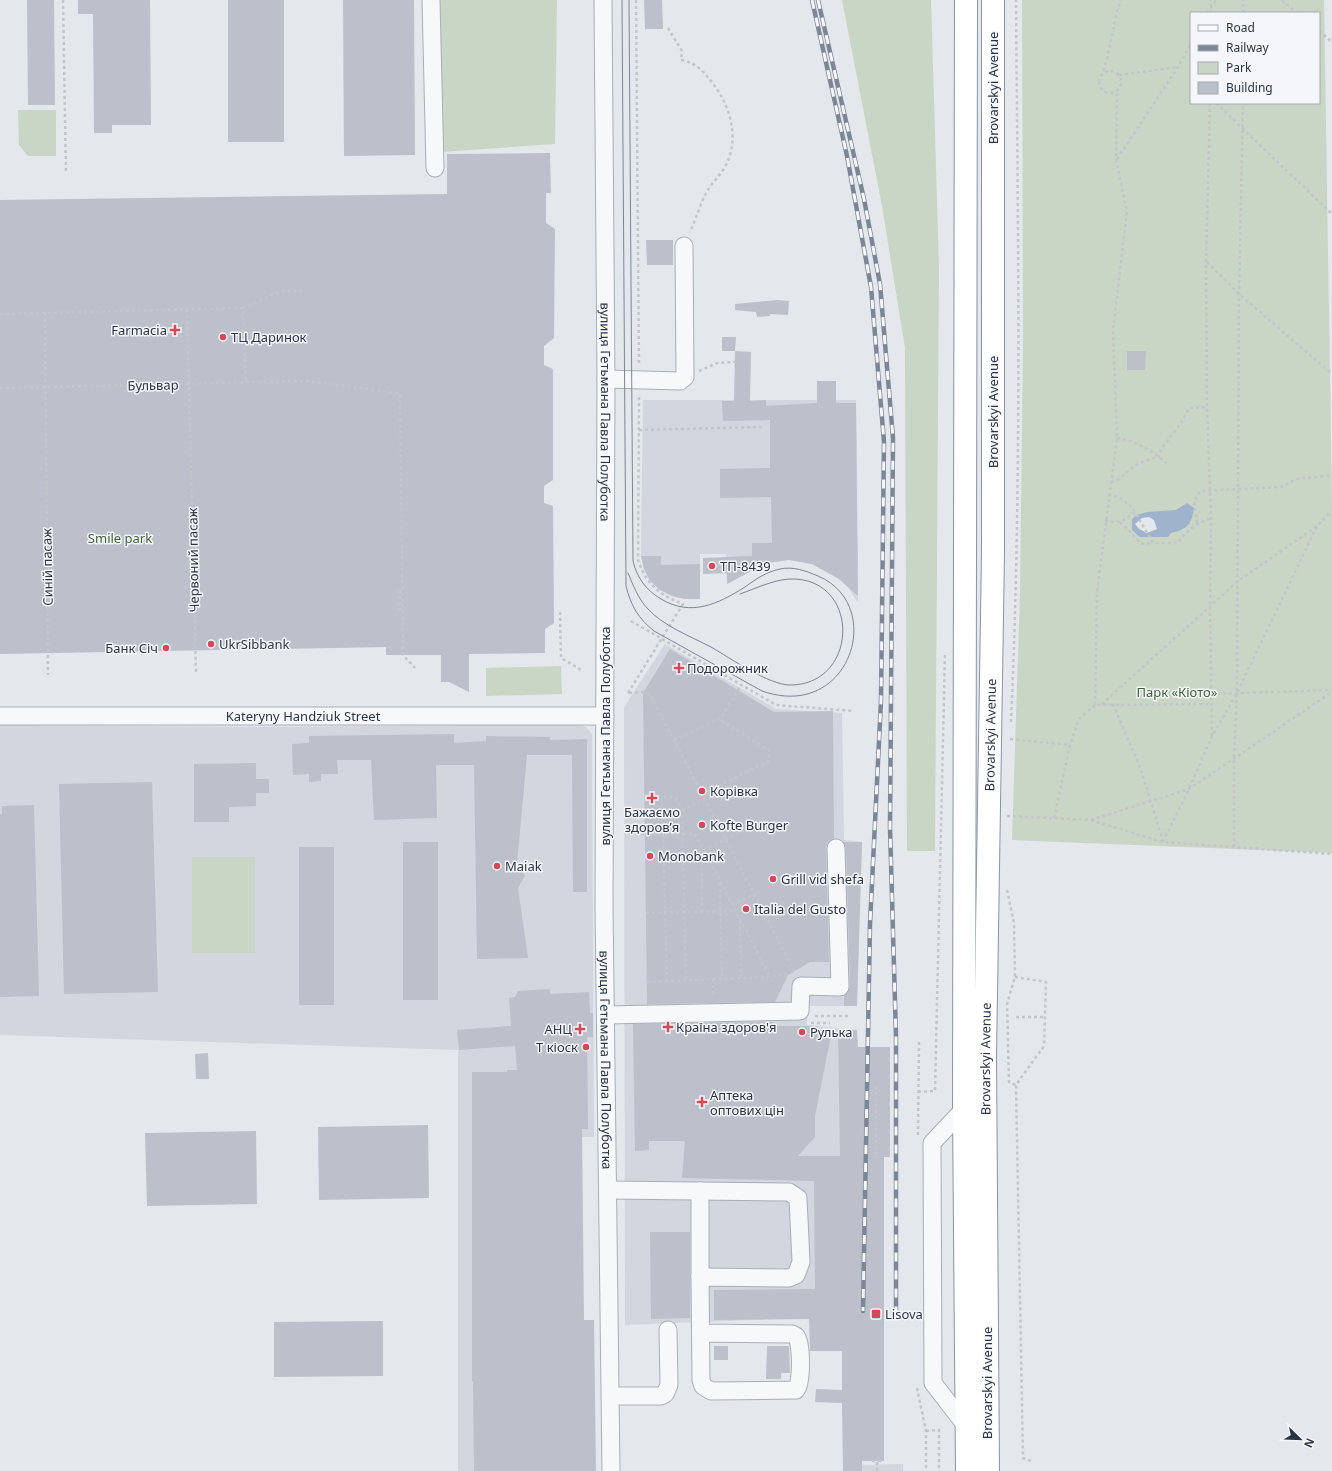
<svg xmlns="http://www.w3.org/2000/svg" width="1332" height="1471" font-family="'Noto Sans',sans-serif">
<rect width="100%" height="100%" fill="#e4e7ec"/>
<!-- built -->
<path fill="#d2d6de" d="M643,400H856L858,603L848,587L838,578L812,564L789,560L766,563L727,584L726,554H700V599H685L672,596L660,590L650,581L644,569L641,556Z
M665,644L776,709L842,713L844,840L862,842L857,1006H807V1025L857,1030L859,1154L853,1316L625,1325L624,707Z
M578,724L586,727L592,734L594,1137H575L578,1471H458V1050L0,1035V725L269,727Z
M903,1464V1471H862V1465Z"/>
<!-- green -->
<path fill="#c9d6c5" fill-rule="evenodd" d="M439,0H557L555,144L442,152Z
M842,0H931L939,267L935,851H907L905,348L882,206Z
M1022,0H1324L1332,506V853L1012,840L1020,593L1023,343ZM1191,13H1319V103H1191ZM1176,510L1185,529L1140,537L1132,520Z
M18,110H56V156H28L19,145Z
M561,666L562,694L486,696V668Z
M192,857H255V953H192Z"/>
<!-- water -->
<path fill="#9fb4cc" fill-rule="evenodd" d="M1187,503L1194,508C1191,526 1187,529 1171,533L1168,537H1140L1132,530V519L1137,515L1147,512L1176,510ZM1149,517L1154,520L1157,529L1147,533L1139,529L1135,524L1142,518Z"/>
<!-- building -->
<path fill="#bbc0ca" d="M27,0H54L55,105H28Z
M78,0H150L151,125H112V133H94L93,14H78Z
M228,0H284V142H228Z
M343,0H414L415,155L344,156Z
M644,0H662L663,29H645Z
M550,153L551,193H546V223L555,229L554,338L544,346V365L553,369V480L544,486V503L553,506L554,623L545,629V653L469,654V692L449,682H441V655H386V647L0,654V200L447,194V154Z
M646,240H673V265H647Z
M777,300L789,301L788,315L770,314V316L757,317L756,312L735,310V304Z
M722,337H736L735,351H722Z
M735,351L751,352L750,401L766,400V406L817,403V381H836V403H856L858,596L839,579L812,564L789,560L766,563L727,584V573L703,574V558L752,556V543H772L771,497L720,498V469L770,468V420L723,421L722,401H734Z
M1127,351H1146L1145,370H1127Z
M641,556H661V565L700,564V599H685L672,596L660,590L650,581L644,569Z
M670,649L774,712L833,711L834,838L827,843L826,848L829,962H810L788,975L775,1002L647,1004L643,693Z
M454,734V743L486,741V736L550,737V740L587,739V892H573L572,755H527L517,864L525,876L518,888L528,958L477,959L474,765H436L437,818L374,820L371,760H337L338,774H321V781L309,782V774L293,775L292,744L309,743V736Z
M256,763V779H269V793H256V806L229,807V822H194V764Z
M152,782L158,992L64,994L59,784Z
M34,805L39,996L0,997V814H2V806Z
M403,842H438V1000H403Z
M843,842H862L857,1006H844V996L848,992L850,987L846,848Z
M299,847H334V1005H299Z
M550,989V994L589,992L590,1013H593V1037H587L588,1129H582L584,1320H594L596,1471H474L473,1381H472V1072H507V1070H517L515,1046L459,1050L457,1030L511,1026L509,998L515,997L518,991Z
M765,1022H774V1026H818V1030H832L815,1116V1137L798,1156H840L838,1030H857L858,1047H890V1157H884V1461H862V1471H843L842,1403L815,1402L816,1389L842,1390V1351H810L809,1319L714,1320V1290L815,1289L814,1181L682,1178L685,1141H649V1150L635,1151L633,1024Z
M208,1053L209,1079H196L195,1054Z
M428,1125L429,1198L319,1200L318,1127Z
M256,1131L257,1204L147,1206L145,1133Z
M650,1232H690V1318L651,1319Z
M383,1321V1376L274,1377V1322Z
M714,1346H728V1360H714Z
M767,1346H789L790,1373H781V1379H766Z"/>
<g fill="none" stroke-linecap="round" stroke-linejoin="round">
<!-- minor casing -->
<g stroke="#a9aeb7" stroke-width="19">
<g id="minor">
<path d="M431,0L435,168"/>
<path id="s1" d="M603,0L606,379L604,907L611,1471"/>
<path d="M606,379L680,381L685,377L684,246"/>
<path id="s2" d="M0,716H605"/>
<path d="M606,1015L800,1011L801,986L840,987L836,848"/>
<path d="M964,1109L932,1143L933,1383L967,1427"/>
<path d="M608,1190L789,1192L798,1198L801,1262L796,1275L789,1278L700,1277L701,1380L703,1386L711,1391L796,1390C802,1383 802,1343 796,1336L792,1334L701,1333"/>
<path d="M700,1191V1277"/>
<path d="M611,1396H661L665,1394L669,1385L668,1330"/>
</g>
</g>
<!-- highway casing -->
<g stroke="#8b94a3" stroke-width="24">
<g id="highway">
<path d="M966,0L964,1109L967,1471"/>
<path id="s3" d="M988,1471L985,1057L993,553V0"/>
</g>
</g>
<!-- path -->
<path stroke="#c2c5cb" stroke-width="2.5" stroke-dasharray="3 3" stroke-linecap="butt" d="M63,0L66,174
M636,0L639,365
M1282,0L1297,13
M1207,13L1216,0
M1211,13V0
M1243,13V0
M668,28L682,51L681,60C697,63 704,72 714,85C730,106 739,137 727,163C722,174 712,182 706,193C700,205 696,219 690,232
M1319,31L1332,42
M1099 82a11 11 0 1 1 22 0a11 11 0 1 1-22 0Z
M1104,71L1120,0
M1119,75L1177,67
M1210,103L1206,262L1207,407L1211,518L1210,608L1212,736
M1216,103L1332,214
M1117,159L1178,67L1191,43
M1207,262L1239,294L1332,374
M243,308L282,291H303
M187,309L196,672
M45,313L48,675
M0,314L243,308L246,383
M699,371L717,363L735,362
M0,388L306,381L400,393L403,655L415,668
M639,430L762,427
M1117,438C1135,440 1153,451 1166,463
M1111,482C1122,480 1124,473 1132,468C1140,462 1149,459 1159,457L1161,449L1181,423L1189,408L1207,407
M1108,495L1119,497L1132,507L1153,543H1178C1186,530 1198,523 1211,518
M1105,521L1120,522L1136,512
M1120,522L1142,544L1153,543
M1197,523L1194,502L1200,491L1281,487L1296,479L1332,475
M398,590V613
M400,590V613
M560,612L561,658L583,671
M631,621L776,705L854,711
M628,693L683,604C658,594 647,585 638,560L639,394
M629,693L644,692L651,696L795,973
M1211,694L1332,690
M1102,704L1238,581L1317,526L1332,511
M1113,704L1141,770L1163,841
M1095,705L1097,592L1117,438L1113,330L1127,211L1116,160L1117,91
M1011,722C1022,481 1018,241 1016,0
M1010,739L1070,745
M674,740L721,718L741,685
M702,794L769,761V750L723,722L721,718
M682,811L705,799
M1007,816L1091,820L1163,842L1332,854
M1054,818L1070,745L1079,719L1095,705L1210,704
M1091,820L1189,789L1332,692
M629,834H695L704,850L744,830
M1163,842L1189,789L1212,736L1237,693L1317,526
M1234,847V759L1237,693L1239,294L1243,103
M704,850L770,977
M720,883L722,979
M1007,890L1014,923L1015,977L1007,1004L1009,1082L1016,1085
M732,905L754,894
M702,912V853L703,850
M646,913L735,911
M740,921L741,978
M1015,977L1046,982L1044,1046L1016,1085L1023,1458L1031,1461
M713,979V997
M667,981L662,797L676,798L682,811L686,980
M647,982L770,977L792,972
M815,1016H850
M1016,1017H1045
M811,1023H830
M918,1092L935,1091L945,652
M918,1135L919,1042
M876,1155V1086
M872,1157L876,1155L880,1158
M917,1388L926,1431V1471
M926,1431L939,1430V1471
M872,1461H881
M877,1471V1462"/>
<!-- minor -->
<use href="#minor" stroke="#f7f8fa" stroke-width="17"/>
<!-- highway -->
<use href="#highway" stroke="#fff" stroke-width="22"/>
<!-- tram -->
<path stroke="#7d8696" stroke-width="1" d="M622,0L626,586C631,606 638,618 654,631L762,691C850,722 887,605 818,576C806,571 793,566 780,569C766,572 756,579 745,587C718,604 691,617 661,599C646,590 637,578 633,561L629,0
M628,573C633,585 638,598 647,608C663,626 690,636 711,647C730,658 769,685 790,685C858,685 861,582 795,579C777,578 757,588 740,594"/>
<!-- rail casing -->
<g stroke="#7d8696" stroke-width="4.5">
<path id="rail" d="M812,0L847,156L871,287L884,442L881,701L870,924L863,1311
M818,0L864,199L880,284L893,438L890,828L896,1036V1313"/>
</g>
<!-- rail -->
<use href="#rail" stroke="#f4f6f9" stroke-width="3" stroke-dasharray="9" stroke-linecap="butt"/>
</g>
<!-- markers -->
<g fill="#d1495b" stroke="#f4f6f9" stroke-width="1.5">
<path d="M173 324h4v4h4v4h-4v4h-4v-4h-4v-4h4z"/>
<circle cx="223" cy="337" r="4"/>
<circle cx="712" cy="566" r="4"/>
<circle cx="211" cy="644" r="4"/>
<circle cx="166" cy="648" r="4"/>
<path d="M677 662h4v4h4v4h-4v4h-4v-4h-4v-4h4z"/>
<circle cx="702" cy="791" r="4"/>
<path d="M650 792h4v4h4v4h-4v4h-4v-4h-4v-4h4z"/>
<circle cx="702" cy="825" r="4"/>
<circle cx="650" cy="856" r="4"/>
<circle cx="497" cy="866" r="4"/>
<circle cx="773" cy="879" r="4"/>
<circle cx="746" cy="909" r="4"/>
<path d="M666 1021h4v4h4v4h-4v4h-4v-4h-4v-4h4z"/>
<path d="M578 1023h4v4h4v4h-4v4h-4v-4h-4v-4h4z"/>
<circle cx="802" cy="1032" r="4"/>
<circle cx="586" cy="1047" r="4"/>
<path d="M700 1096h4v4h4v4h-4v4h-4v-4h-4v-4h4z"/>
<rect x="871" y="1309" width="10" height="10" rx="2"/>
</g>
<g text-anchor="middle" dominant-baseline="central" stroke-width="3" stroke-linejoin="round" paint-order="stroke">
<!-- street labels -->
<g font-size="13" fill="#2b3445" stroke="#f4f6f9">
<text transform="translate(993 88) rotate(-90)">Brovarskyi Avenue</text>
<text transform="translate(153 385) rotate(-1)">Бульвар</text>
<text stroke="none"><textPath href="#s1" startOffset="412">вулиця Гетьмана Павла Полуботка</textPath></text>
<text transform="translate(993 412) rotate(-90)">Brovarskyi Avenue</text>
<text transform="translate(193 560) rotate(-91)">Червоний пасаж</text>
<text transform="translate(47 567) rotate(-91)">Синій пасаж</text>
<text stroke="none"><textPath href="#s2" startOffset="303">Kateryny Handziuk Street</textPath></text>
<text transform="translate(605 736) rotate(-90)">вулиця Гетьмана Павла Полуботка</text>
<text stroke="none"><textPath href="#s3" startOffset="736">Brovarskyi Avenue</textPath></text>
<text stroke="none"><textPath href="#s1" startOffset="1060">вулиця Гетьмана Павла Полуботка</textPath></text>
<text stroke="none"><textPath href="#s3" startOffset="412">Brovarskyi Avenue</textPath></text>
<text transform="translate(987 1383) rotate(-90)">Brovarskyi Avenue</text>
</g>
<!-- poi labels -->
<g font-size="13" fill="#2b3445" stroke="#f4f6f9" text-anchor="start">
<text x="167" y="330" text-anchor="end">Farmacia</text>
<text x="231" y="337">ТЦ Даринок</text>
<text x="720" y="566">ТП-8439</text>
<text x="219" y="644">UkrSibbank</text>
<text x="158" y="648" text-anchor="end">Банк Січ</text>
<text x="687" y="668">Подорожник</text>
<text x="710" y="791">Корівка</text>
<text x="652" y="812" text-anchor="middle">Бажаємо<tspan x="652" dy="15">здоровʼя</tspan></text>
<text x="710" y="825">Kofte Burger</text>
<text x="658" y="856">Monobank</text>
<text x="505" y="866">Maiak</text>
<text x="781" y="879">Grill vid shefa</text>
<text x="754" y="909">Italia del Gusto</text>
<text x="676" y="1027">Країна здоров'я</text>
<text x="572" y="1029" text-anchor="end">АНЦ</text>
<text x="810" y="1032">Рулька</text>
<text x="578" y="1047" text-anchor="end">Т кіоск</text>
<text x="710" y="1095">Аптека<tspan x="710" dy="15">оптових цін</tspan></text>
<text x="885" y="1314">Lisova</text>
</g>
<!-- park labels -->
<g font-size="13" fill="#3f6138" stroke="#f4f6f9">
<text x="120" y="538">Smile park</text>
<text x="1177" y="692">Парк «Кіото»</text>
</g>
</g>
<!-- legend -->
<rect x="1190" y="12" width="130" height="92" fill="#f4f6f9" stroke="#a4a8b1"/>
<rect x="1198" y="25" width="20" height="6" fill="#f7f8fa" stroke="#a4a8b1"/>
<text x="1226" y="32" font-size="12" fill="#2b3445">Road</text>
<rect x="1198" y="45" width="20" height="6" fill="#7d8696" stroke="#a4a8b1"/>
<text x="1226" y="52" font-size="12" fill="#2b3445">Railway</text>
<rect x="1198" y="62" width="20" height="12" fill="#c9d6c5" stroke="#a4a8b1"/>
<text x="1226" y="72" font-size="12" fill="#2b3445">Park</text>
<rect x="1198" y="82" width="20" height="12" fill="#bbc0ca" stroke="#a4a8b1"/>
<text x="1226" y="92" font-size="12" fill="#2b3445">Building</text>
<!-- north arrow -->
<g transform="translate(1300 1439) rotate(113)" stroke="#f4f6f9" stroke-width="3" paint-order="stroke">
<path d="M0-3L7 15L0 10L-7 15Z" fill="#2b3445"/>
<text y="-6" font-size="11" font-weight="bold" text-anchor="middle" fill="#2b3445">N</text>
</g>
</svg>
